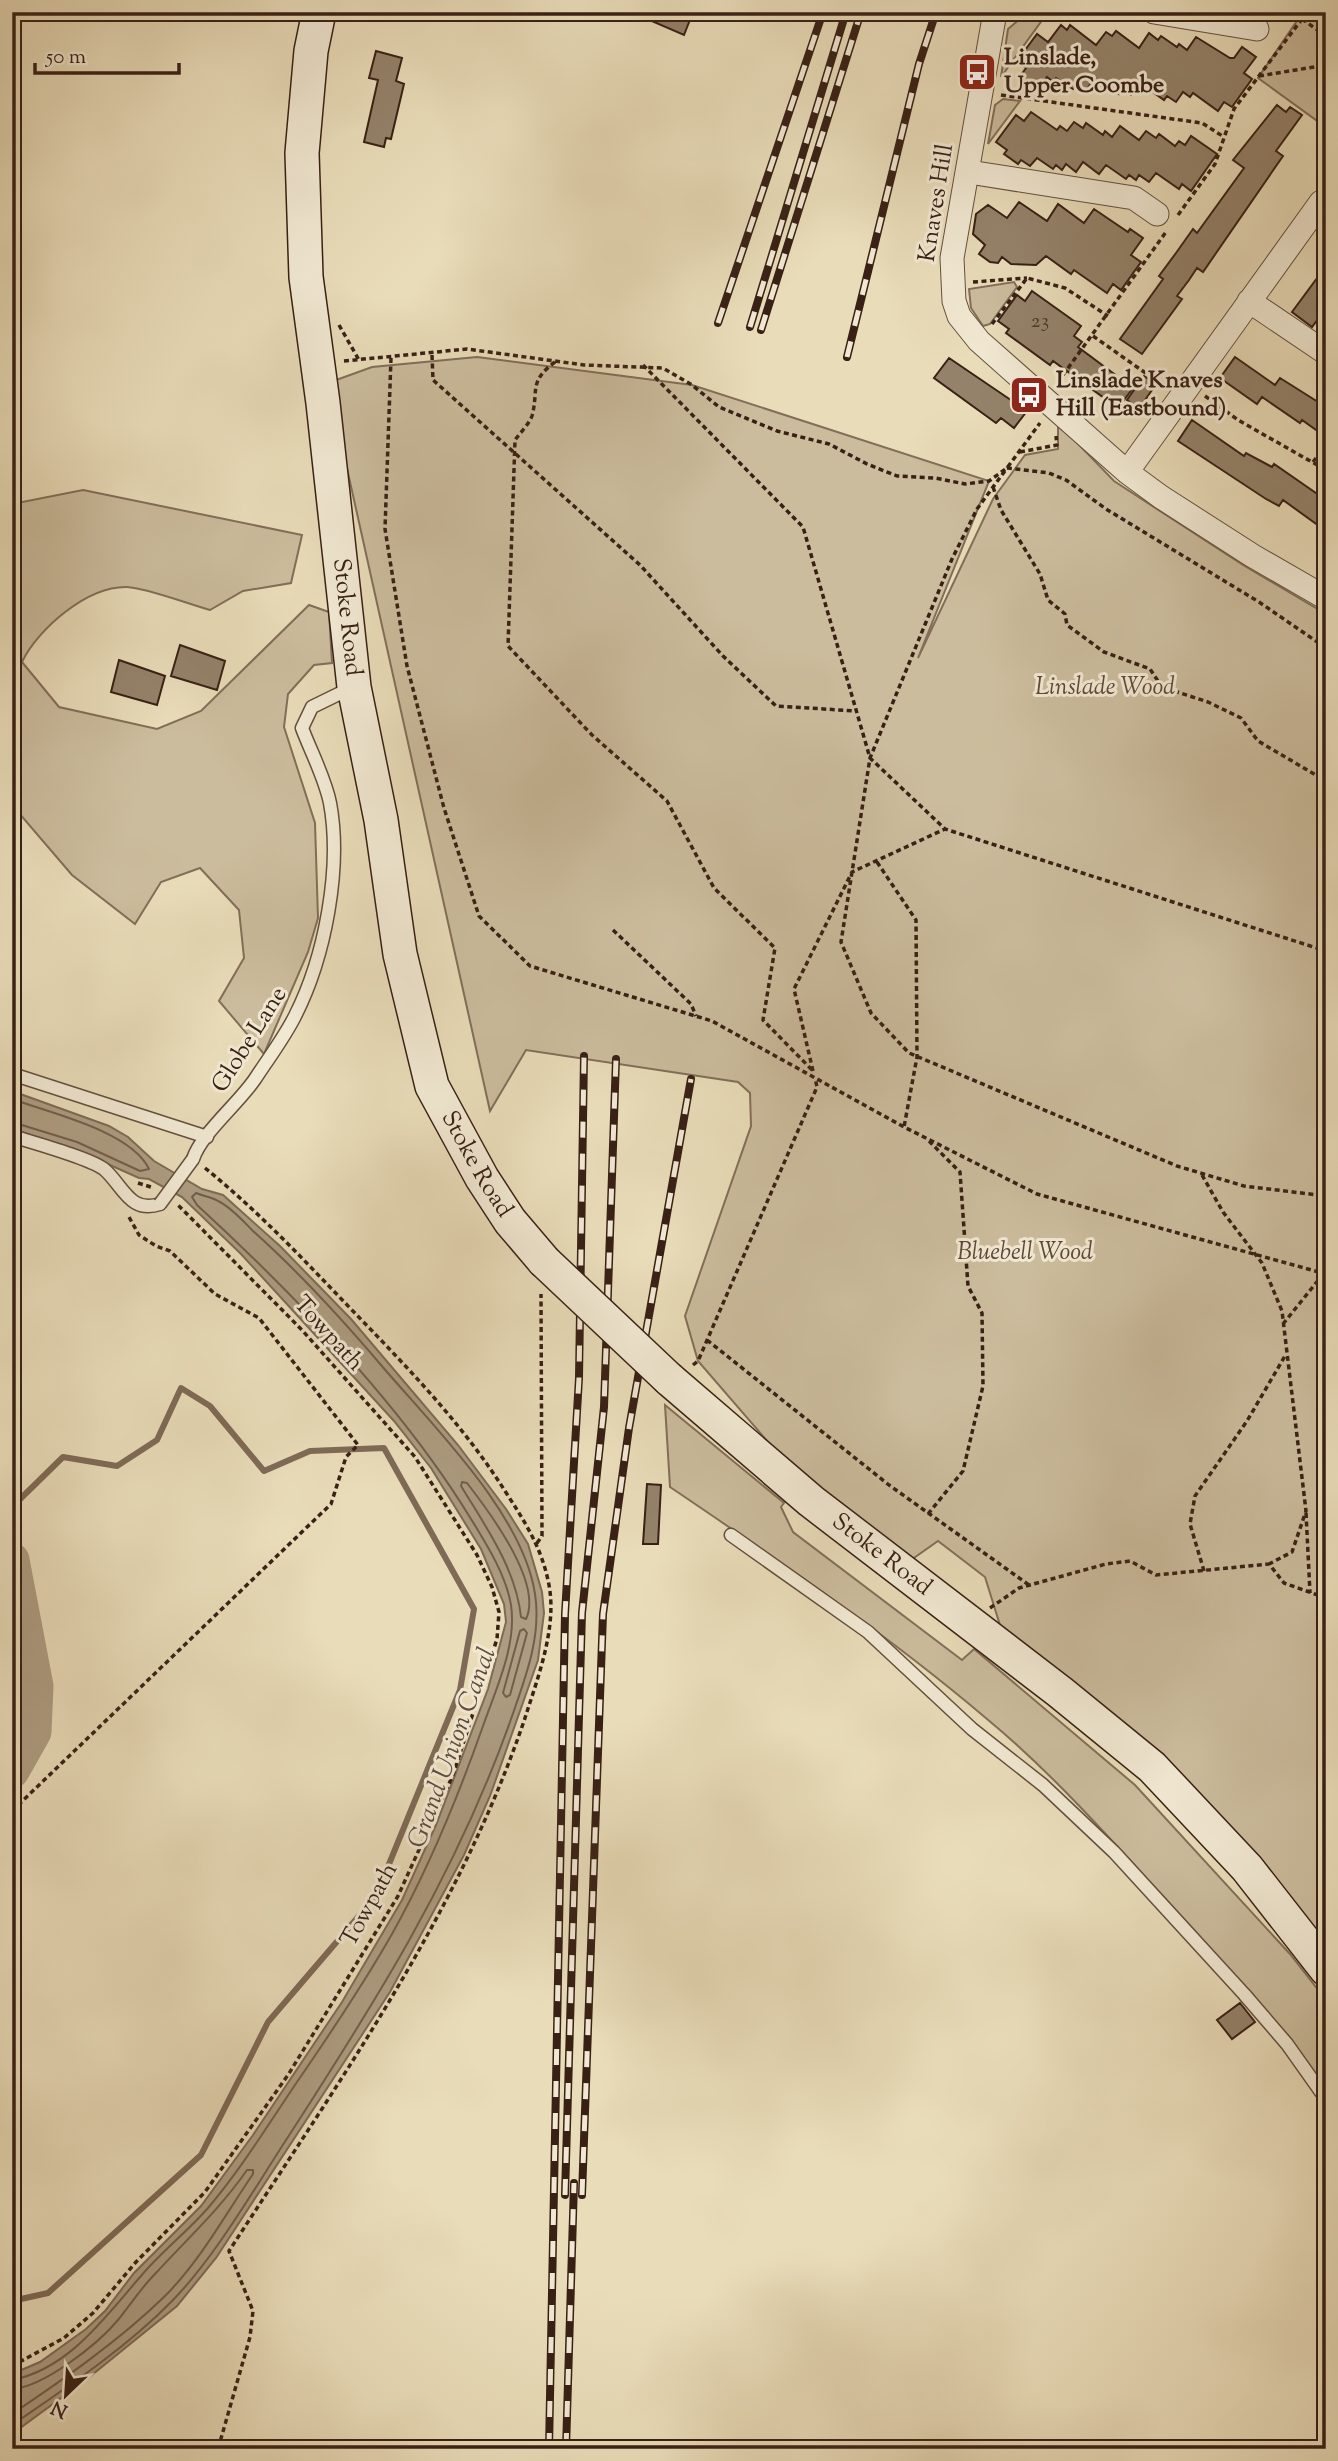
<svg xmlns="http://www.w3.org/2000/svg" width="1338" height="2461" font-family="'Sorts Mill Goudy',serif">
<rect width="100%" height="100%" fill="#e9dcb9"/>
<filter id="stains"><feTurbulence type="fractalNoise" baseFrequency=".00286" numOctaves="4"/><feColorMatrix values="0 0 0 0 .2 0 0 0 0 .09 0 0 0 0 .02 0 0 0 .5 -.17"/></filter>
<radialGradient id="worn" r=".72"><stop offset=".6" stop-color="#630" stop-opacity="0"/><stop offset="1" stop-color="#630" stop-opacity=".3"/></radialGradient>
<!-- green -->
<path fill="#cbbc9d" stroke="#826e59" stroke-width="2" d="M1028,12H1048L1001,77L1008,29Z
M1303,12H1326V107L1316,120L1258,78Z
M1003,99L1020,101L988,144L995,105Z
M1014,282L1017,287L990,324L983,326L971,308L969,289Z
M477,357L692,385L989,481L918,658L993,499L1025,455L1058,449V423L1114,481L1243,565L1326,614V1952L1004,1638L985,1577L938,1541L911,1560L794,1472L698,1361L685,1316L751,1126L750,1093L738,1082L526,1050L490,1111L328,383L372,367Z
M83,490L302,535L291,583L243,591L210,610C188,604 147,588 127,587C87,586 38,629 22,662L59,707L157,729L201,711L309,605L329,612L332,663L314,665L288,694L284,727L315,823L318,918L308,952L264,1054L219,1001L244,958L239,910L200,868L161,882L135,924L72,875L12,805V504Z
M665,1405L784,1503L781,1507L793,1532L962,1660L974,1649L1135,1785L1290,1954L1326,2000V2090C1272,2016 1210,1947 1148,1880C1097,1824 1045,1767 987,1719C887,1634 778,1560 670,1487Z"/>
<!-- water -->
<path fill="#ad9c81" stroke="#7e6a56" stroke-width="2" d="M12,1091L109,1126L128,1137L154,1161L202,1189L223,1195L280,1246L351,1319L458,1445L506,1509L528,1544L542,1592L544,1613L538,1660L490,1796L464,1855L390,1992L216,2258L177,2306L87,2379L12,2434V2374L40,2362L86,2329L105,2311L134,2273L201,2206L253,2135L342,2002L402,1900L436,1825L488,1689L506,1622L504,1604L481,1549L431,1468L394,1421L241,1254L182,1197L149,1179L139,1178L74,1149L12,1129Z"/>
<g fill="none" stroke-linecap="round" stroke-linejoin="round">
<!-- shore -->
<path stroke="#725e4b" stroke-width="2" d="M12,1099C50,1113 131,1131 149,1169L140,1171L77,1142L12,1122
M462,1482L467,1483C488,1510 543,1583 526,1619L521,1617C516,1569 486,1527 461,1486Z
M524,1629L527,1633L510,1695L506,1697L503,1693L520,1631Z
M12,2380C69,2369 105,2317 141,2276C161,2252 187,2232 208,2208C241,2169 268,2125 297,2082C330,2034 363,1985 392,1934C429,1868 458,1797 483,1726C496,1689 517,1645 511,1605C506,1575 487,1545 471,1519C402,1406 295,1295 197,1205L192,1197L196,1193C203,1196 211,1197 218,1201C231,1207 243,1221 253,1231C299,1272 341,1318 381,1365C433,1426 523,1514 535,1594C542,1638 524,1681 510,1722C455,1876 376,2001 288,2137C254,2189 214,2259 171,2302C125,2349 66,2388 12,2425
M12,2389C44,2387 98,2344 118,2320C131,2304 141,2288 155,2274C187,2239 220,2209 247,2170H253V2174C225,2215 200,2261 165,2296C120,2340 64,2379 12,2414"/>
<!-- stream -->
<path stroke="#7e6a56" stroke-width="6" d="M12,1507L63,1457L117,1466L157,1440L181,1388L210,1406L264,1471L310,1451L384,1448L474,1609L460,1690L376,1896L268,2022L201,2155L48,2293L12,2301"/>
<!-- river -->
<path stroke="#ad9c81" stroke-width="35" d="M12,1560L36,1686L34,1732L12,1771"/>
</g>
<!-- building -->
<path fill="#94826a" stroke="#382015" stroke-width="2" d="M631,12H693L684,35Z
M1061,25L1067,30L1070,25L1096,45L1106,32L1112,36L1116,31L1139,48L1149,33L1158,40L1161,36L1177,47L1179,44L1187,50L1196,37L1230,58H1234L1242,47L1256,57L1244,73L1252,79L1232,107L1224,102L1218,111L1193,93L1190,97L1183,92L1176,102L1167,96L1164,100L1147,88L1144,92L1137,87L1131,95L1122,89L1119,94L1102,83L1099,87L1092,82L1085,92L1076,85L1073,89L1056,78L1053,82L1047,77L1037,90L1019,78L1026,68L1017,61L1037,34L1048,42Z
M376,51L402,58L396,81L404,84L391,139L386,138L384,147L364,142L378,80L369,78Z
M1277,105L1286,112L1290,107L1302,115L1276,151L1283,156L1203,272L1197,268L1189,280L1177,296L1182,299L1142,354L1120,339L1163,279L1159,276L1176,253L1193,229L1197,233L1244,168L1233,160Z
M1031,112L1057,130L1060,126L1067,131L1074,122L1083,128L1086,123L1103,135L1105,131L1112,137L1120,126L1139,140L1146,131L1156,138L1159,134L1175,146L1179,141L1185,145L1191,136L1217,154L1191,191L1182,184L1179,189L1156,173L1149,182L1139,175L1136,180L1129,175L1126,179L1106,165L1099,174L1083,162L1076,172L1066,164L1062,170L1056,165L1053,169L1037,158L1030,166L1021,160L1018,164L1004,154L1007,150L996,142L1016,115L1024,121Z
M1019,202L1047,221L1058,204L1084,223L1094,209L1128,232L1130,229L1143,238L1131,255L1141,262L1121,290L1113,284L1107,293L1074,270L1071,274L1046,256L1036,265L1011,264L1002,257L998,263L990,262L979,254L985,245L973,234L976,214L988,205L1007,218Z
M1326,266V308L1312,327L1292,312Z
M1032,291L1081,326L1074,336L1082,342L1078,347L1133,388L1118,408L1053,361L1050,365L1006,333L1009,329L998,321L1017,295L1025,301Z
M1235,357L1275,385L1280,378L1326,407V437L1302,420L1300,423L1262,397L1257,404L1220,378Z
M949,358L1027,411L1014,428L1001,418L996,423L934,378Z
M1144,376L1156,384L1139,409L1127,400Z
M1192,420L1244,456L1246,453L1272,467L1274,464L1326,500V531L1283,500L1279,506L1266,499L1178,441Z
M180,645L225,661L217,690L171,676Z
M119,660L165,676L157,705L111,692Z
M647,1484L661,1485L658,1544H643Z
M1240,2003L1255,2022L1232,2039L1217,2020Z"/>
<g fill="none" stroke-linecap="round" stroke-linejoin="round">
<!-- lane casing -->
<g stroke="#644f3e" stroke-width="15">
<path id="lane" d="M12,1074L207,1137
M12,1136C31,1142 93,1159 105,1170C123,1186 130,1214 160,1204
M193,1159C201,1134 238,1104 255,1079C268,1059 284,1038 295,1016C325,957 342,868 330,803C325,778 311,752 302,728L312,707L353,687
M731,1535L868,1632L972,1729L1043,1785L1114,1852L1244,1994L1287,2044L1326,2099"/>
</g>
<!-- street casing -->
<g stroke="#644f3e" stroke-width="25">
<path id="street" d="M995,12L952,258L954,301L959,316L979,341L1127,472L1161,497L1253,556L1326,598
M1154,12L1257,29
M969,172L1134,198L1157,214
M1249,301L1326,353
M1127,472L1321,202"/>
</g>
<!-- secondary casing -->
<g stroke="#382015" stroke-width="36">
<g id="secondary">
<path id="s1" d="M319,12L311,51L302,153L306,277L323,403L354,687L381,820L400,954L432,1086L482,1178L510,1221L544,1261"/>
<path id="s2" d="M669,1379L811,1501L1060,1692L1152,1767L1247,1868L1326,1969"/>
</g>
</g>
<!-- path -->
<path stroke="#382015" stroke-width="3.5" stroke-dasharray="5 3.5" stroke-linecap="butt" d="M1302,19L1326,36
M1259,76L1326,65
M1001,95L1202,123L1224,137
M1178,215L1215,164L1234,109L1302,19L1311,12
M973,282L1027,278
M992,324L1027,278L1065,288L1108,316
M339,325L359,360
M1093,336L1164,386
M432,355L433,380L640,565L723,656L776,706L856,711
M391,358L385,529L407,666L444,808L479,916L530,966L712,1021L904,1127L1037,1194L1326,1274
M344,361L467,349L584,365L663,368L692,385L719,407L777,431L829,444L867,464L897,476L935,478L965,484L989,481L1007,468L1040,423
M555,362C528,382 539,390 532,416C529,424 520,433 515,440L508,646L592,735L667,801L714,888L775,948L763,1020L814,1072
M643,365L803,527L870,758L945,829L1326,951
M1058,382L1166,232
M1205,396L1238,420L1326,470
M1020,452L1057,445L1056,436
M1313,462L1326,445
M993,487L1001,510L1040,574L1048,600L1065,614L1067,625L1104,652L1150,669L1162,687L1208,702L1241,718L1258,741L1326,781
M1326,648L1259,602L1106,509L1066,480L1049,473L1007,468L977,509L952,559L870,758L841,942L871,1013L909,1053L1177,1166L1244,1186L1326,1196
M877,862L916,920L917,1057L904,1127
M613,930L691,1004L696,1016
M813,1071L794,989L852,872L945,829
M205,1168C258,1211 303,1259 350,1308C406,1366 462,1423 505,1491C525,1522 542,1548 549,1585C557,1628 538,1677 525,1718C459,1913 340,2080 229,2251L253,2311L250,2337L218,2449
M1202,1175L1223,1212L1262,1263L1282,1311L1306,1511L1292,1552L1269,1564
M138,1183L154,1188
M1283,1324L1324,1273
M707,1340L889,1485L1029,1585
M693,1365L698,1361L817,1087L815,1078
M1306,1513L1310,1593
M928,1514L963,1471L983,1386L982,1313L968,1286L960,1172L929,1141
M537,1543L542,1536L541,1294
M1204,1571L1190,1524L1195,1496L1247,1421L1285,1356
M990,1608L1019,1588L1106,1564L1130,1561L1156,1575L1269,1564L1284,1583L1326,1598
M12,1811L331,1504L346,1457L358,1445L259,1318L215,1294L170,1251L156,1246L139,1235L129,1217
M12,2366L64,2338L93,2313L136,2262L205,2192L288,2075L398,1896L453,1775L497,1639L499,1612L492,1587L477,1555L415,1457L302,1330L177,1204"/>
<!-- lane -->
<use href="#lane" stroke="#f1e8d2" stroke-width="12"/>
<!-- street -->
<use href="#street" stroke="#f1e8d2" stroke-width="23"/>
<!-- secondary -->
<use href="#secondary" stroke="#f1e8d2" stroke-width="33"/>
<!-- rail casing -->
<g stroke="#382015" stroke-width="8">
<path id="rail" d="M718,323L823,12
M750,327L846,12
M761,330L861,12
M847,357L919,64L936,12
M565,2195L582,1613L604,1407L616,1059
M582,2195L603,1614L629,1428L691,1079
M549,2449L565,1614L579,1378L584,1056
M566,2449L574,2183"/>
</g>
<!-- rail -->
<use href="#rail" stroke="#f1e8d2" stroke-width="5" stroke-dasharray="16" stroke-linecap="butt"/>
<!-- lane-bridge casing -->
<g stroke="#644f3e" stroke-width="15" stroke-linecap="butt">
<path id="lane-bridge" d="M160,1204L193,1159"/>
</g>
<!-- secondary-bridge casing -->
<g stroke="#382015" stroke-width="36" stroke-linecap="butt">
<path id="secondary-bridge" d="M544,1261L669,1379"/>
</g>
<!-- lane-bridge -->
<use href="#lane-bridge" stroke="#f1e8d2" stroke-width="12"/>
<!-- secondary-bridge -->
<use href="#secondary-bridge" stroke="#f1e8d2" stroke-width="33"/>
</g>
<!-- icons -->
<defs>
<g id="bus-square" transform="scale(2.0125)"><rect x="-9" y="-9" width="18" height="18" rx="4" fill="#8f2418" stroke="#f1e8d2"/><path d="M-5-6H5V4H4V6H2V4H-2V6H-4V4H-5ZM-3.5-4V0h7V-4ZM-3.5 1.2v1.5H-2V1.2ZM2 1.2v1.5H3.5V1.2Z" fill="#fff"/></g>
</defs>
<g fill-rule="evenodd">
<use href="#bus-square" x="977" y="72"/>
<use href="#bus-square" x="1029" y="395"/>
</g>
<g text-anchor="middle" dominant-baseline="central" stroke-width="6" stroke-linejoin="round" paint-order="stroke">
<!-- number labels -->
<g font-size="21" fill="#4f382a">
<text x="1040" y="322">23</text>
</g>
<!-- poi labels -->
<g font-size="24" font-weight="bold" fill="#382015" stroke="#f1e8d2" text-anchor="start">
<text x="1004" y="58">Linslade,<tspan x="1004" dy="28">Upper Coombe</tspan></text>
<text x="1056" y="381">Linslade Knaves<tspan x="1056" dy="28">Hill (Eastbound)</tspan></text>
</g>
<!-- street labels -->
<g font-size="24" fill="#382015" stroke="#f1e8d2">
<text transform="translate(937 203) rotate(-81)">Knaves Hill</text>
<text stroke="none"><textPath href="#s1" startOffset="609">Stoke Road</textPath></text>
<text transform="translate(250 1040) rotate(-58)">Globe Lane</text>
<text stroke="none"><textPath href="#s1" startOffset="1176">Stoke Road</textPath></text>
<text transform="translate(328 1334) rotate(48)">Towpath</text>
<text stroke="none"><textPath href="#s2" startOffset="276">Stoke Road</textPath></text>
<text transform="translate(370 1905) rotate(-61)">Towpath</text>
</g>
<!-- park labels -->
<g font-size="24" font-style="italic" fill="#5d4737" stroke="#f1e8d2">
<text x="1105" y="688">Linslade Wood</text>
<text x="1025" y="1253">Bluebell Wood</text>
</g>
<!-- water labels -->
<g font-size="26" font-style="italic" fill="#614b3b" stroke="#f1e8d2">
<text transform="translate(453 1748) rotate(-70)">Grand Union Canal</text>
</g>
</g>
<!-- margin -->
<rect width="1338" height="2461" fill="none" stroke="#e9dcb9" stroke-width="42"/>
<rect x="14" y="14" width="1310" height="2433" fill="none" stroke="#382015" stroke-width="3.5"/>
<rect x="21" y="21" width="1296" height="2419" fill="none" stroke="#382015" stroke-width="2"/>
<!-- north arrow -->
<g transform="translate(66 2395) rotate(205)" stroke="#f1e8d2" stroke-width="5" paint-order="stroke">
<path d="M0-5L12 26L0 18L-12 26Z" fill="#382015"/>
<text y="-10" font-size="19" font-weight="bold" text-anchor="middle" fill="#382015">N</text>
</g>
<!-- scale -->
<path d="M35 63v10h144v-10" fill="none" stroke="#382015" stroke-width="3.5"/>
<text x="46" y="63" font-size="21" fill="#382015" stroke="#f1e8d2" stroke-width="5" paint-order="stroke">50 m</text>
<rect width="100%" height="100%" filter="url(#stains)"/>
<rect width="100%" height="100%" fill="url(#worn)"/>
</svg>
